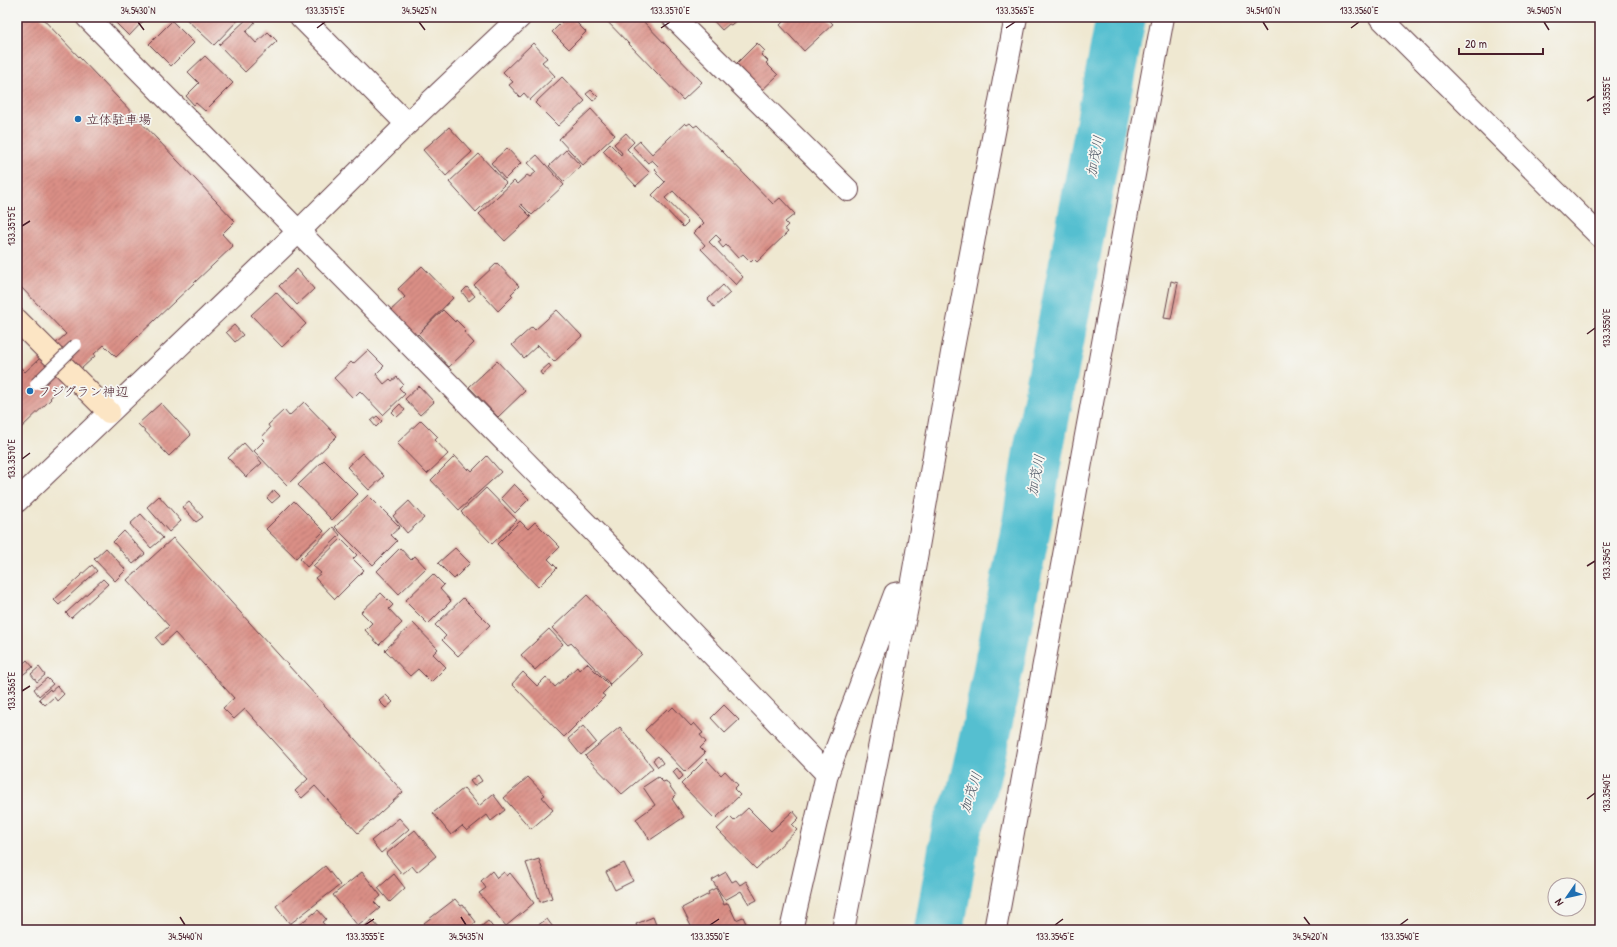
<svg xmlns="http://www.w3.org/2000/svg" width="1617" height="947" font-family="'Patrick Hand','Klee One',sans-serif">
<defs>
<pattern id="building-hatch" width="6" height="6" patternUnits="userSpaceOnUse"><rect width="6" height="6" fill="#da8f86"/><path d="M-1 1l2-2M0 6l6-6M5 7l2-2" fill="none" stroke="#b3746e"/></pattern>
</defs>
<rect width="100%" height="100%" fill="#f6f6f2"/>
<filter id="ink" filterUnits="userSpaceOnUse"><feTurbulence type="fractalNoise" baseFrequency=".025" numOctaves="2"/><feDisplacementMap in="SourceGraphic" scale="8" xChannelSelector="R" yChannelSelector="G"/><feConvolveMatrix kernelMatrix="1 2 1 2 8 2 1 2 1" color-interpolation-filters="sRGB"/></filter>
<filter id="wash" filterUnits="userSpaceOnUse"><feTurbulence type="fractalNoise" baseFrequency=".012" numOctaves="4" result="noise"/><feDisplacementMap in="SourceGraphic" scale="16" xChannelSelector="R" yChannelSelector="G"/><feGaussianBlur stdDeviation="0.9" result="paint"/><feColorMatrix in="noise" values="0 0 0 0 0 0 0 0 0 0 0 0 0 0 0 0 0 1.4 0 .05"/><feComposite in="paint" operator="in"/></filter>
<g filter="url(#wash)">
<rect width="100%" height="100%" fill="#efe8d1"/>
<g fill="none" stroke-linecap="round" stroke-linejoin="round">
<!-- river -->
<path stroke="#55bfd0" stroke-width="50" d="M939,930L957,827L971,795L987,726L1028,517L1038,452L1121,17"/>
</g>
<g id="blocks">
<!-- building -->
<path fill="url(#building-hatch)" d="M17,17H41L235,221L222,234L233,246L116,357L104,345L94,354L95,356L50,398L51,399L17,432V364L25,372L66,334L17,283Z
M110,17H147L129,36Z
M186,17H241L214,45L185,18Z
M249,17L255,22L246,32L256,43L268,32L277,41L245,72L219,45Z
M567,17H571L586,32L569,49L552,32Z
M603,17H639L702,82L683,100Z
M710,17H740L731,25L729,24L722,30Z
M788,17H826L833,24L804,51L780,25Z
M172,21L194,43L171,66L149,44Z
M533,43L547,58L542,62L555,76L530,100L524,93L520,97L509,85L513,82L503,72Z
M757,43L765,51L761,54L768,61L766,63L778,75L758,94L733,67Z
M205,56L233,83L205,111L196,103L194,105L186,96L199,83L188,72Z
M562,77L585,101L558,126L535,103Z
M591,90L598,97L593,101L586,94Z
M591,109L615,135L583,165L559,139Z
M685,123L687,125L690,123L694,127L697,125L773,204L780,198L795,214L785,222L788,225L784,229L788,232L757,262L754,259L751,262L743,254L738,258L726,245L723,248L718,242L721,240L716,235L709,242L743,277L736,285L701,249L705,245L694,233L704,223L673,191L665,198L688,222L683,227L652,195L665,182L656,173L658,172L655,169L658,166L652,160L648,163L633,147L640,141L652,154Z
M449,127L472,152L446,176L423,150Z
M626,133L634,142L627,149L650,173L636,186L603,151L610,144L621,155L622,153L614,144Z
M507,148L521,163L505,179L491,163Z
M566,150L581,166L564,182L549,166Z
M479,154L506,183L476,212L449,182Z
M537,155L564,185L532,215L521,204L520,206L531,217L505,241L479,214L514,181L517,184L527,175L530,177L536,172L528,163Z
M497,263L519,286L511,294L513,296L498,311L474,285Z
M422,266L453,298L419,333L443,310L455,322L456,320L466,330L464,332L474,343L449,367L418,334L414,338L389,312L405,297L398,289Z
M297,269L314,289L297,305L279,286Z
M1171,281L1178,283L1171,319L1164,318Z
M723,285L730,293L714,307L708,299Z
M467,287L475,296L469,301L462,292Z
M276,292L306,324L282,347L251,315Z
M557,310L582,336L554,362L538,345L524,358L512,345L532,327L535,330Z
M234,325L243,335L235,342L226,332Z
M368,350L384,366L376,374L384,384L390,379L392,381L397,377L403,384L399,388L405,394L383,415L360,391L353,398L334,378L351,362L353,364Z
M497,361L525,391L498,417L469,387Z
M549,364L551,367L542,375L540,372Z
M419,386L434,402L420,415L405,399Z
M304,402L337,436L287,485L254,451L265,440L262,437L270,428L268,425L284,410L289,416Z
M161,403L191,435L169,456L138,424Z
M400,404L405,410L397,417L392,412Z
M377,416L382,421L376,427L371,421Z
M421,420L438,437L435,440L448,454L427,474L397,443Z
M244,443L262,463L246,477L228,458Z
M362,453L384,476L369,490L347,467Z
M455,456L468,470L469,468L472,471L487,456L501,472L459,510L431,480Z
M324,460L358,494L332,520L298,485Z
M514,484L529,499L515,513L501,498Z
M486,488L517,520L492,544L461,512Z
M274,490L280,496L272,503L267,498Z
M368,495L400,527L391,535L397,541L373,565L335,527Z
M159,496L181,521L169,532L147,507Z
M294,501L324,531L296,558L266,529Z
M409,501L424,518L407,533L393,516Z
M189,502L203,517L196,522L183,507Z
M141,514L163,538L151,548L130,524Z
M520,521L528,529L535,522L560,547L548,559L557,568L538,587L497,544Z
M333,527L340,535L307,567L300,559Z
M124,531L145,554L133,564L113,542Z
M173,538L403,792L358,833L315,786L302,798L295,791L308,779L245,709L234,719L223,708L234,698L175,633L162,645L156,638L169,626L127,580Z
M341,539L357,555L353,559L364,570L335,599L315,578L321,573L313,566Z
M106,548L126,570L115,581L94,559Z
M400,548L411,560L415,556L426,568L399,594L377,571Z
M455,548L470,563L454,579L438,563Z
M92,565L97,571L59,605L54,600Z
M433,574L444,585L440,589L451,601L428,624L405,601Z
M103,579L108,584L71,618L66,613Z
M381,593L393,605L389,609L402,623L379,645L365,630L372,623L361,612Z
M587,595L642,654L610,684L571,643L568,645L552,628Z
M463,598L490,625L458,656L442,640L446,636L435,625Z
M413,623L438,649L433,654L446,667L431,682L418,669L410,676L385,650Z
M549,629L563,644L535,670L521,655Z
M27,660L33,667L21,676L17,671V669Z
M587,663L610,686L602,694L605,696L564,737L512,684L523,672L537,686L546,677L555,687L577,667L579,670Z
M39,667L45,675L37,682L31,674Z
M47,678L53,684L39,696L34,689Z
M57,686L64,694L57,701L54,697L45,705L39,699L50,689L51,691Z
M386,695L393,702L386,708L379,701Z
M724,705L739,720L725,733L711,718Z
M673,707L691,726L694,723L703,733L700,735L706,742L700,748L705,753L685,772L645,730L667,709L669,711Z
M583,726L596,742L581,755L568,739Z
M620,727L653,768L622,794L585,756Z
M658,756L663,763L658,767L653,760Z
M706,759L721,775L725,771L738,785L734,789L740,795L715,819L681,784Z
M677,768L683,776L679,780L673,772Z
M478,775L482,781L474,786L470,781Z
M528,777L545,795L542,797L553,810L531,829L504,798Z
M658,777L663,782L666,781L676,795L672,799L684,817L650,840L636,819L655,805L643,787Z
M464,788L479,806L493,794L505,810L491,821L487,815L467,831L462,826L451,835L433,813Z
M748,808L771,831L793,811L799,818L792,825L797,830L756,869L717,829L730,817L734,821Z
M399,818L409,829L381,853L371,841Z
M415,830L436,856L417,872L412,866L402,874L386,854Z
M539,859L552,898L540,902L526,863Z
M624,863L633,881L615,890L606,872Z
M325,866L340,885L290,924L276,906Z
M492,871L497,878L504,872L507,876L510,873L534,903L506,926L479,893L486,888L481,881Z
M362,872L381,896L374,902L380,908L358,926L333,895Z
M726,872L732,882L736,880L740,885L746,881L757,900L749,904L741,891L725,900L712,880Z
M394,874L405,888L390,902L378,888Z
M716,888L724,905L728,903L736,920L743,917L749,930H693L682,908L709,894L708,892Z
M455,899L461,906L463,905L476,922L466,930H429L424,923Z
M318,910L326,919L322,922L329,930H299L296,927Z
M653,917L658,930H638L636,924Z
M547,919L555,930H531Z
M372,920L379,928L376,930H360Z
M488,921L495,930H477Z"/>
</g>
</g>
<g filter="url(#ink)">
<use href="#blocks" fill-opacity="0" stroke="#633d44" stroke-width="1"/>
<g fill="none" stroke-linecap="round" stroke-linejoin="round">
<!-- street casing -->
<g stroke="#633d44" stroke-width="24">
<path id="street" d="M87,17L619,557L827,774
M301,17L407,124L520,17
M673,17L848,190
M1380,17L1600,236
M17,501L298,232L407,124
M791,930L827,774L895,594L910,592
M843,930L910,592L952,353L1016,17
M995,930L1163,17"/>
</g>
<!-- secondary casing -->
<g stroke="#633d44" stroke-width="24">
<path id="secondary" d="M17,320L109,412"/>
</g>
<!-- street -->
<use href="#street" stroke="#fff" stroke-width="22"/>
<!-- secondary -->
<use href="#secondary" stroke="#fce5c4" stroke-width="22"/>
<!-- lane-bridge casing -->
<g stroke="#633d44" stroke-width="14" stroke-linecap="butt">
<path id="lane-bridge" d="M36,384L76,345"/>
</g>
<!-- lane-bridge -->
<use href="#lane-bridge" stroke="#fff" stroke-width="12"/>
</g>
</g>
<!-- ticks -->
<path fill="none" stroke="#4a1f2b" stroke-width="1.5" d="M138,22L144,30M419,22L425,30M1263,22L1268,30M1544,22L1549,30M317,28L325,22M661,28L670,22M1006,28L1015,22M1351,28L1359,22M1587,101L1595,96M22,226L30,221M1587,334L1595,328M22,459L30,453M1587,566L1595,561M22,691L30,686M1587,799L1595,793M180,917L185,925M461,917L466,925M1304,917L1310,925M365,925L374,919M710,925L719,919M1055,925L1063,919M1400,925L1408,919"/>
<!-- markers -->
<g fill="#1f6fb2" stroke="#f6f6f2" stroke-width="1.5">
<circle cx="78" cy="119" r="4"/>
<circle cx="30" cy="391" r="4"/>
</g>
<g text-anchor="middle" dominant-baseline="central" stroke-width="3.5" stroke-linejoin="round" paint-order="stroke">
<!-- poi labels -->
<g font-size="13" fill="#4a1f2b" stroke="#f6f6f2" text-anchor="start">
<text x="86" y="119">立体駐車場</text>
<text x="38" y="391">フジグラン神辺</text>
</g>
<!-- water labels -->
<g font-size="14" font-style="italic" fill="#4e5765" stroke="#f6f6f2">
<text transform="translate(1094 156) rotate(-79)">加茂川</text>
<text transform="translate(1035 475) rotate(-79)">加茂川</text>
<text transform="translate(970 792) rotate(-72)">加茂川</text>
</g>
</g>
<!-- margin -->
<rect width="1617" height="947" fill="none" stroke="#f6f6f2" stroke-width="44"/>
<!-- north arrow -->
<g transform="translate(1567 897) rotate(236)"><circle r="19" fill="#f6f6f2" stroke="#b1a0a2"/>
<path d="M0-3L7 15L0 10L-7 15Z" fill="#1f6fb2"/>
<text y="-6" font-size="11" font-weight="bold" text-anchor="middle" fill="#4a1f2b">N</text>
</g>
<!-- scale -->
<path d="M1459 48v6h84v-6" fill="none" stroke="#4a1f2b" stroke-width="2"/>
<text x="1465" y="48" font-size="12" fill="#4a1f2b" stroke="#f6f6f2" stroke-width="3" paint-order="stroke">20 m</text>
<rect x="22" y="22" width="1573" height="903" fill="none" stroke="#4a1f2b" stroke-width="1.5"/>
<g font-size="10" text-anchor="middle" fill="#4a1f2b">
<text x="138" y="14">34.5430°N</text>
<text x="325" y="14">133.3575°E</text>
<text x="419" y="14">34.5425°N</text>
<text x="670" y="14">133.3570°E</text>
<text x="1015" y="14">133.3565°E</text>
<text x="1263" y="14">34.5410°N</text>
<text x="1359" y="14">133.3560°E</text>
<text x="1544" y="14">34.5405°N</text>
<text transform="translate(1606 96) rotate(-90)" y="4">133.3555°E</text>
<text transform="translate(11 226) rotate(-90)" y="4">133.3575°E</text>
<text transform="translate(1606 328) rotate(-90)" y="4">133.3550°E</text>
<text transform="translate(11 459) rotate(-90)" y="4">133.3570°E</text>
<text transform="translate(1606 561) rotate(-90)" y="4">133.3545°E</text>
<text transform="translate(11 691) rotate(-90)" y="4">133.3565°E</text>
<text transform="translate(1606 793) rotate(-90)" y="4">133.3540°E</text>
<text x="185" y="940">34.5440°N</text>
<text x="365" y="940">133.3555°E</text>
<text x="466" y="940">34.5435°N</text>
<text x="710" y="940">133.3550°E</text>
<text x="1055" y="940">133.3545°E</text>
<text x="1310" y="940">34.5420°N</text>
<text x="1400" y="940">133.3540°E</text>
</g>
</svg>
